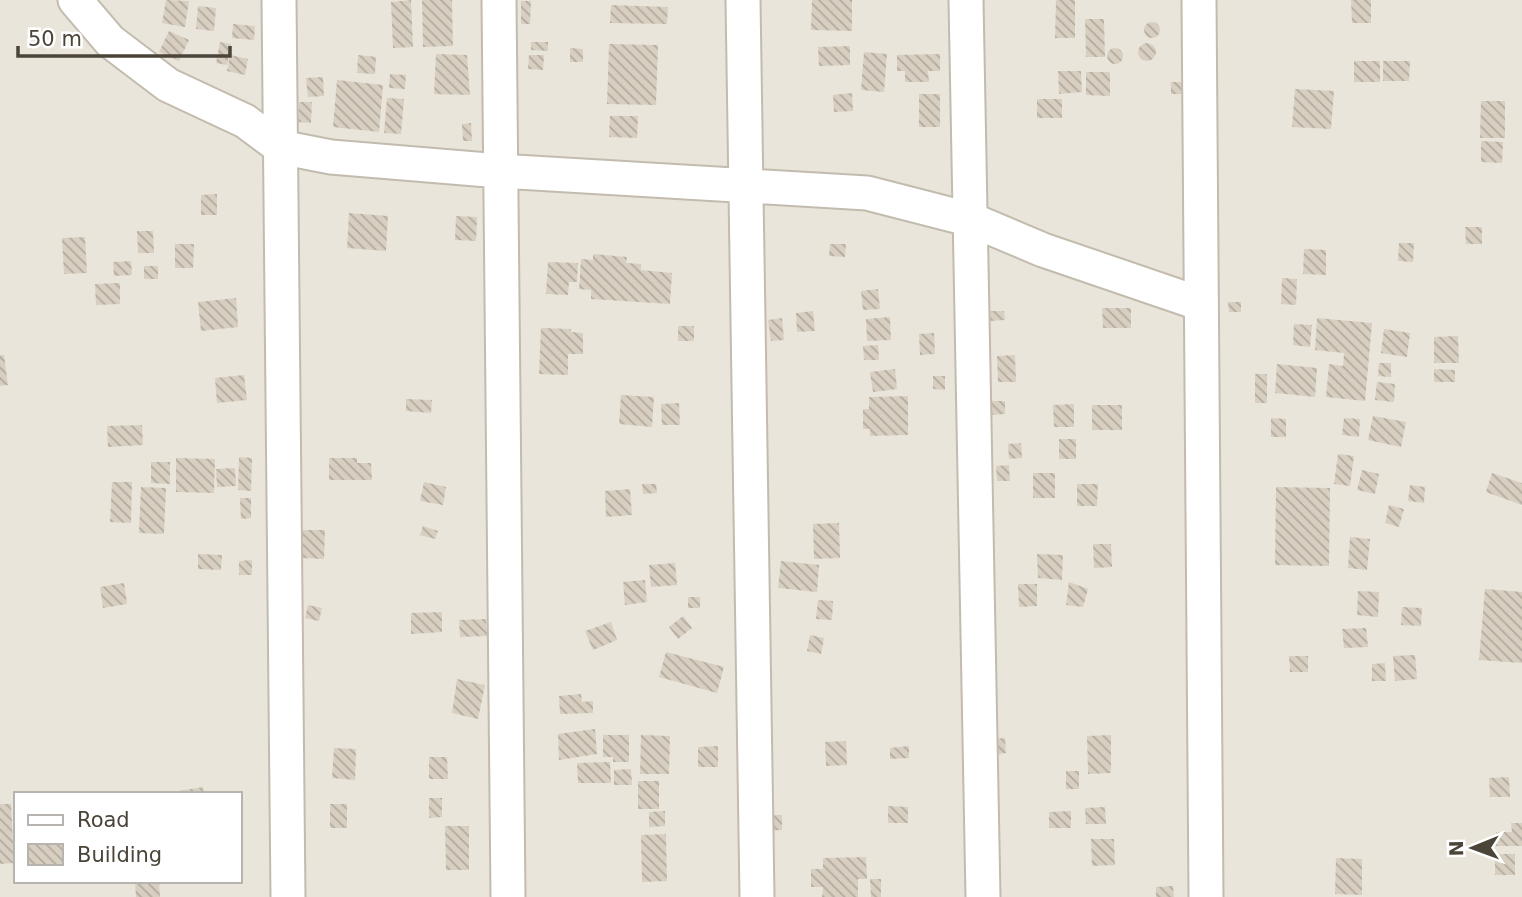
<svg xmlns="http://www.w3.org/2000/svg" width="1522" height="897" font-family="'DejaVu Sans',sans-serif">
<defs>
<pattern id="building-back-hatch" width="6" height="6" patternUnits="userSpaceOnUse" patternTransform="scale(1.75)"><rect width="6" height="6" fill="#d8cfc1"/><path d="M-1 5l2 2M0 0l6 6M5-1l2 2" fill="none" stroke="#b1aa9e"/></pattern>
</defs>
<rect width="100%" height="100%" fill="#f6f3ec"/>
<!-- residential -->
<path fill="#eae5da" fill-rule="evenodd" d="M0,0H1522V897H0ZM16,794H240V881H16Z"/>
<!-- building -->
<path fill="url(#building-back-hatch)" d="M166,0L189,1L185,27L162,23Z
M411,0L413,47L393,48L391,2Z
M422,0H452L453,46L423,47Z
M812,0H852V31L811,30Z
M1056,0H1075V38H1055Z
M1351,0H1371V23H1352Z
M521,1H531L530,24H521Z
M611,5L668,7L667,24L610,23Z
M198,6L216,8L214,31L196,29Z
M1085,19H1104L1105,57H1086Z
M1144 30a8 8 0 1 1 16 0a8 8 0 1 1-16 0Z
M233,24L255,26L254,40L232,38Z
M169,31L189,40L179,61L159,52Z
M220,42L231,44L227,65L216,63Z
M531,42H548V51L531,50Z
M1138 52a9 9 0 1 1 18 0a9 9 0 1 1-18 0Z
M609,44L658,45L656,105L607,104Z
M850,46V65L819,66L818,47Z
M1107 56a8 8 0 1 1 16 0a8 8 0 1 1-16 0Z
M570,48L583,49V62H570Z
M864,52L887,54L884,92L861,90Z
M436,54L467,55L470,95L434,94Z
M940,54V71H928L929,82H905V71H897V55Z
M230,55L248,59L245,75L227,71Z
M358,55L376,57L375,74L357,73Z
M529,55H544L543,70L528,69Z
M1354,61H1380V82H1354Z
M1383,61H1410L1409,81H1383Z
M1058,71H1081L1082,92L1059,94Z
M1086,72H1110V96L1086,95Z
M390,74L406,75L405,89L389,88Z
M323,77L324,96L308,97L306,78Z
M337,80L383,85L379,132L333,127Z
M1171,82H1185V94H1171Z
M1295,89L1334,91L1331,129L1292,127Z
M852,93L853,111L834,112L833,95Z
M919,94H940V127H919Z
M387,98L404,99L401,134L384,133Z
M1037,99H1062V118H1037Z
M1481,101H1505V138H1480Z
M299,102H312L311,123L298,122Z
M610,116H638L637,138L609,137Z
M471,123L472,141H463L462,124Z
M1481,141L1503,142L1502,163L1481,162Z
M217,194V215H201V195Z
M349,213L388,216L386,251L347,248Z
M456,216L477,217L476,241L455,240Z
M1465,227H1482V244H1466Z
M137,231H153L154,253H138Z
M85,237L87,273L64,274L62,238Z
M1399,243H1414L1413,262L1398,261Z
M175,244H194L193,268H175Z
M830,244H846L845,257L829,256Z
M1304,249L1326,250V275L1303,274Z
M593,254L627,257L626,263L641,264V270L672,273L670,304L591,299V290L579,289L581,259L593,260Z
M131,261L132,275L114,276L113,262Z
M548,262L578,263L577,282H569L568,295L546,294Z
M144,266H158V279H144Z
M1282,278L1297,279L1296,305L1281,304Z
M120,283V304L96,305L95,284Z
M878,289L880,309L863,310L861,291Z
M236,298L238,327L201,331L198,302Z
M1228,302H1241V312H1229Z
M1102,308H1131V328H1103Z
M813,311L815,331L797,332L796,313Z
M989,311H1004L1005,320L990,321Z
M890,317L891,340L867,341L866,319Z
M782,318L784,340L771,341L768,320Z
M1317,318L1372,323L1365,401L1326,397L1329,364L1343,366L1344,353L1315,350Z
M1294,324L1312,325L1310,347L1293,345Z
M678,326H694V341H678Z
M541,328L571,329V332L583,333V354H568V375L539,374Z
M1384,329L1410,333L1407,357L1381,353Z
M934,333L935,354L920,355L919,334Z
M1458,336L1459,363H1434V337Z
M878,345L879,360H864L863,346Z
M0,355H4L8,385L0,386Z
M1015,355L1016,382H998L997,356Z
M1379,363H1391V377L1378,376Z
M1277,364L1317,368L1315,397L1275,393Z
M895,369L897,389L873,392L870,372Z
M1434,369L1455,370V382H1434Z
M1255,374H1267V403H1255Z
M244,375L247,400L217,403L215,378Z
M933,376H945V390L933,389Z
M1377,382L1395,384L1394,402L1375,400Z
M621,395L654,397L652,427L619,424Z
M908,396V435L870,436V429H863V409H869V397Z
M406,399L432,400L431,413L406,411Z
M990,401H1005V414L991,415Z
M679,403L680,425H662L661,404Z
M1074,404V427H1054L1053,405Z
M1092,405H1122V430H1092Z
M1373,416L1406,422L1401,447L1368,440Z
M1271,418L1286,419V437H1271Z
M1344,418L1360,419L1359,437L1342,435Z
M142,425L143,445L108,447L107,426Z
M1059,439H1076V459H1059Z
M1021,443L1022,458L1009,459L1008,444Z
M1338,454L1354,456L1350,486L1334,484Z
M239,457L252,458L251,491L238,490Z
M176,458L215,459L214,493L176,492Z
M329,458H357V463H371L372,480H329Z
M151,462H170V484L151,483Z
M1009,465L1010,481H997L996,466Z
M235,468L236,486L217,487L216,469Z
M1362,470L1379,474L1375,494L1357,490Z
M1033,473H1055V498H1033Z
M1492,473L1522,483V505L1486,492Z
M112,482H132L131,523L110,522Z
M424,482L446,487L443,505L420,501Z
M642,484H656L657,493L643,494Z
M1077,484H1098L1097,506H1077Z
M1410,485L1425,487L1424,503L1408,501Z
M141,487L166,488L164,534L139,533Z
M1276,487L1330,488L1329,566L1275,565Z
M630,489L632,515L606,517L605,491Z
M240,498H251V518L241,519Z
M1389,505L1404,509L1399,527L1385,523Z
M839,523L840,558L814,559L813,524Z
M423,526L438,531L435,539L420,535Z
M301,530H325L324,559L300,558Z
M1350,537L1370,539L1367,570L1348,568Z
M1093,544H1111L1112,567L1094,568Z
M198,554L222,555L221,570L198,569Z
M1037,554L1063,555L1062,580L1038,578Z
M252,560V575H239V561Z
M781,561L819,565L817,592L778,588Z
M675,563L677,585L651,587L649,565Z
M645,580L647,602L625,605L623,582Z
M1069,582L1088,589L1083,607L1066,605Z
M124,583L127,604L103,608L100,587Z
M1018,584H1037V606L1019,607Z
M1485,589L1522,592V663L1479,660Z
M1358,591L1379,592L1378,617L1357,615Z
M688,597H700V608H688Z
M818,600L833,601L832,620L816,619Z
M308,605L322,608L319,621L305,618Z
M1402,607L1422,608L1421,626L1401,625Z
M442,612V632L411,634V613Z
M683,616L692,628L678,639L669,627Z
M486,619L487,636L460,637L459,620Z
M611,622L617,640L593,650L585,631Z
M1366,628L1368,647L1344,648L1342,629Z
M810,635L824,638L821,654L807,651Z
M666,652L724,667L717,693L659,677Z
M1415,655L1417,679L1395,681L1393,656Z
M1289,656H1308V672H1290Z
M1385,663L1386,681H1372V664Z
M457,679L485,685L478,719L452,713Z
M581,694L582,702L593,701V713L560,714L559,696Z
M595,729L597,754L559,760L558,734Z
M603,735H629V762H613V757H603Z
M641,735L670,736L669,774H640Z
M1111,735V773L1088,774L1087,736Z
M1005,738L1006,753L994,755L993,739Z
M846,741L847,765L826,766L825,742Z
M718,746V767H698V747Z
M909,746V758L890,759V748Z
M334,748L356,749L355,780L332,778Z
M429,757H447L448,779H429Z
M610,762L611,783H578L577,763Z
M631,769L632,785H614V770Z
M1066,771H1079V789H1066Z
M1509,777L1510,797H1490L1489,778Z
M638,781H659V809H638Z
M203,787L204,794H173V792Z
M429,798H442V817L429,818Z
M0,804H11L14,863L0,864Z
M330,804H347V828H330Z
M888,806L908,807V823H888Z
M1105,807L1106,824H1086L1085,808Z
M665,811V826L649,827V812Z
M1071,811V828H1049V812Z
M761,815H782V830L762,831Z
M1511,823H1522V846H1495L1496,832H1512Z
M445,826H469V870H446Z
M666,834L667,881L642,882L641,835Z
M1091,839H1114L1115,865L1092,866Z
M1495,854H1515V875H1495Z
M866,857L867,879H858V897H822L823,887H811V869H823V858Z
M1336,858L1362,859V895L1335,894Z
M870,879H881V897H871Z
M135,881H159L160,897H136Z
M1173,886L1174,897H1156V887Z"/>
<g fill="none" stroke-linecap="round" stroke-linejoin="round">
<!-- street casing -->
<g stroke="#c2bbae" stroke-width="37">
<path id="street" d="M75,0L110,41L168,85L245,121L280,147L331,157L500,171L867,193L972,220L1043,250L1201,304
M279,0L288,897
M499,0L508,897
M743,0L757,897
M966,0L983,897
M1199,0L1206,897"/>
</g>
<!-- street -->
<use href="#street" stroke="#fff" stroke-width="33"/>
</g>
<!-- legend -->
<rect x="14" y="792" width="228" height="91" fill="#ffffff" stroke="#b7b4b0" stroke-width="2"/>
<rect x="28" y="815" width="35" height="10" fill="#ffffff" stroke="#b7b4b0" stroke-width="2"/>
<text x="77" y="827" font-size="21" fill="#4b4439">Road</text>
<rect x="28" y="844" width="35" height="21" fill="url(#building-back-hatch)" stroke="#b7b4b0" stroke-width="2"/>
<text x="77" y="862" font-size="21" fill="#4b4439">Building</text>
<!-- north arrow -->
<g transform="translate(1473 848) rotate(269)" stroke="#ffffff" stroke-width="5" paint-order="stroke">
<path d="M0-5L12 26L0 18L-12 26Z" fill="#4b4439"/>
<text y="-10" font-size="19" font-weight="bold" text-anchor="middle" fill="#4b4439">N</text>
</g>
<!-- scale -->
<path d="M18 46v10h212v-10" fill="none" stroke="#4b4439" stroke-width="3.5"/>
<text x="28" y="46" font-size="21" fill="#4b4439" stroke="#ffffff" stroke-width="5" paint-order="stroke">50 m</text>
</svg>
